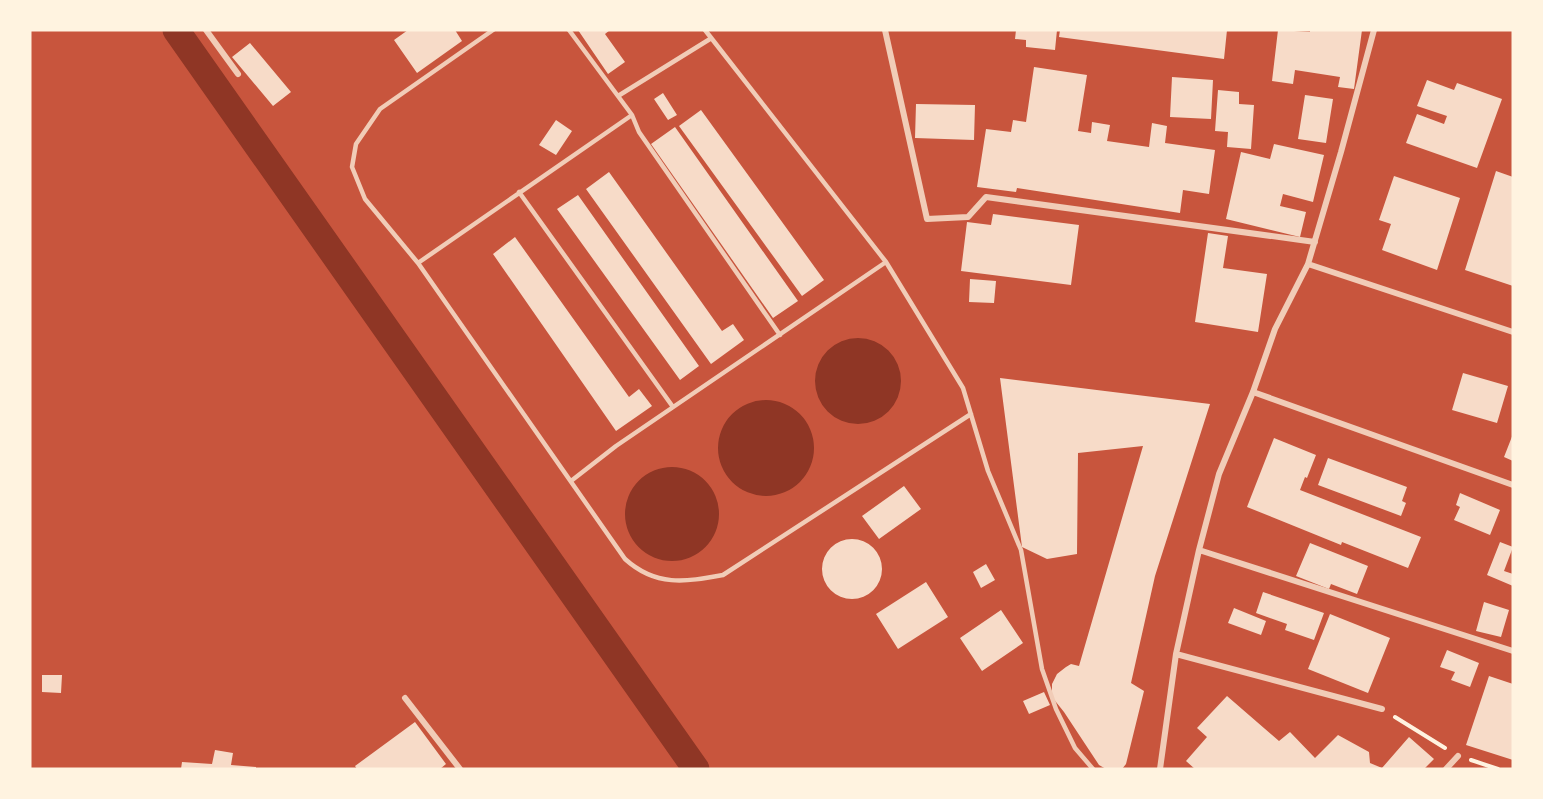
<svg xmlns="http://www.w3.org/2000/svg" width="1543" height="799" font-family="'Noto Sans',sans-serif">
<rect width="100%" height="100%" fill="#c8553d"/>
<!-- water -->
<path fill="#8f3625" d="M815 381a43 43 0 1 1 86 0a43 43 0 1 1-86 0Z
M718 448a48 48 0 1 1 96 0a48 48 0 1 1-96 0Z
M625 514a47 47 0 1 1 94 0a47 47 0 1 1-94 0Z"/>
<g fill="none" stroke-linecap="round" stroke-linejoin="round">
<!-- canal -->
<path stroke="#8f3625" stroke-width="27" d="M176,30L696,769"/>
</g>
<!-- building -->
<path fill="#f7dbc8" d="M408,30H455L462,41L417,73L394,40Z
M578,30H610L605,34L625,62L608,74Z
M1016,30H1057L1055,50L1026,47V40L1015,39Z
M1060,30H1227L1224,59L1059,37Z
M1278,30L1310,32V30H1362L1354,89L1338,87L1340,77L1295,70L1293,84L1272,81Z
M250,43L291,92L273,106L232,57Z
M1034,67L1087,75L1078,131L1091,133L1092,122L1110,125L1107,141L1149,147L1152,123L1167,126L1165,143L1215,150L1209,194L1183,190L1180,213L1017,188L1016,192L977,187L986,129L1011,132L1013,120L1026,122Z
M1172,77L1213,80L1211,119L1170,117Z
M1427,80L1454,90L1457,83L1502,99L1477,168L1406,143L1417,114L1444,124L1447,116L1417,106Z
M1218,90L1239,92V104L1254,105L1251,149L1227,147L1228,132L1215,131Z
M663,93L677,115L668,120L654,99Z
M1305,95L1333,99L1326,143L1298,139Z
M916,104L975,105L974,140L915,138Z
M701,110L824,280L802,296L679,126Z
M556,120L572,131L556,155L539,145Z
M675,127L798,301L773,318L651,144Z
M1274,144L1324,155L1313,202L1283,194L1280,206L1306,212L1300,237L1226,219L1241,152L1270,159Z
M1496,171L1513,177V286L1465,270Z
M609,172L722,331L733,324L744,340L711,364L586,189Z
M1394,176L1460,198L1437,270L1382,250L1391,224L1379,220Z
M578,195L699,366L680,380L557,209Z
M993,214L1079,225L1071,285L961,271L967,222L991,225Z
M1208,233L1228,236L1223,268L1267,274L1258,332L1195,322Z
M515,237L629,397L639,389L652,406L616,431L493,254Z
M970,279L996,281L994,303L969,302Z
M1463,373L1508,386L1497,423L1452,410Z
M1000,378L1210,404L1155,576L1131,683L1144,691L1126,764L1122,769H1106L1099,765L1064,712L1052,697V684L1057,674L1066,667L1071,664L1079,666L1143,446L1078,453L1077,554L1047,559L1022,547Z
M1513,434V461L1504,457Z
M1274,438L1316,455L1307,478L1305,477L1300,490L1421,537L1408,568L1342,542L1341,545L1247,507Z
M1328,458L1407,487L1402,501L1406,503L1401,516L1318,485Z
M904,486L921,509L879,539L862,516Z
M1460,493L1500,510L1490,535L1454,520L1460,507L1456,505Z
M822 569a30 30 0 1 1 60 0a30 30 0 1 1-60 0Z
M1500,542L1513,547L1504,571L1513,574V586L1487,575Z
M1310,543L1368,566L1357,594L1331,584L1329,589L1296,576Z
M986,564L995,580L981,588L973,572Z
M926,582L948,617L898,649L876,614Z
M1263,592L1324,613L1314,640L1285,630L1287,624L1256,613Z
M1484,602L1509,610L1501,637L1476,631Z
M1234,608L1266,621L1261,635L1228,623Z
M1001,610L1023,643L982,671L960,638Z
M1330,614L1390,638L1368,693L1308,669Z
M1447,650L1479,663L1470,687L1451,680L1455,672L1440,667Z
M42,675H62L61,693L42,692Z
M1489,676L1513,684V760L1466,745Z
M1044,692L1050,705L1029,714L1023,701Z
M1227,696L1279,741L1290,732L1315,758L1338,735L1369,752L1370,763L1382,768L1409,737L1434,759L1424,769H1195L1186,761L1207,737L1197,728Z
M415,722L446,764L440,769H357L355,766Z
M215,750L233,753L231,765L256,767V769H181L182,762L212,764Z"/>
<g fill="none" stroke-linecap="round" stroke-linejoin="round">
<!-- path -->
<path stroke="#fff3e0" stroke-width="4" d="M1395,717L1445,748
M1471,760L1498,769"/>
<!-- service -->
<path stroke="#f1ccb7" stroke-width="4.5" d="M493,30L380,109L356,144L352,167L365,199L418,263L625,559C656,587 685,582 723,575L971,414
M569,30L632,115L639,132L780,335
M705,30L886,262L963,388L988,471L1021,550L1042,669L1056,709L1075,748L1093,769
M618,96L710,39
M519,192L673,407
M418,263L632,115
M571,481L616,446L886,262"/>
<!-- minor -->
<path stroke="#f1ccb7" stroke-width="6" d="M206,30L238,74
M885,30L927,219L968,217L986,197L1315,242
M1308,264L1513,332
M1253,392L1513,485
M1199,550L1513,651
M1176,654L1382,709
M405,698L460,769
M1160,769L1176,654L1199,550L1219,474L1253,392L1275,329L1308,264L1341,152L1374,30
M1446,769L1458,756"/>
</g>
<!-- border -->
<rect width="1543" height="799" fill="none" stroke="#fff3e0" stroke-width="63"/>
</svg>
